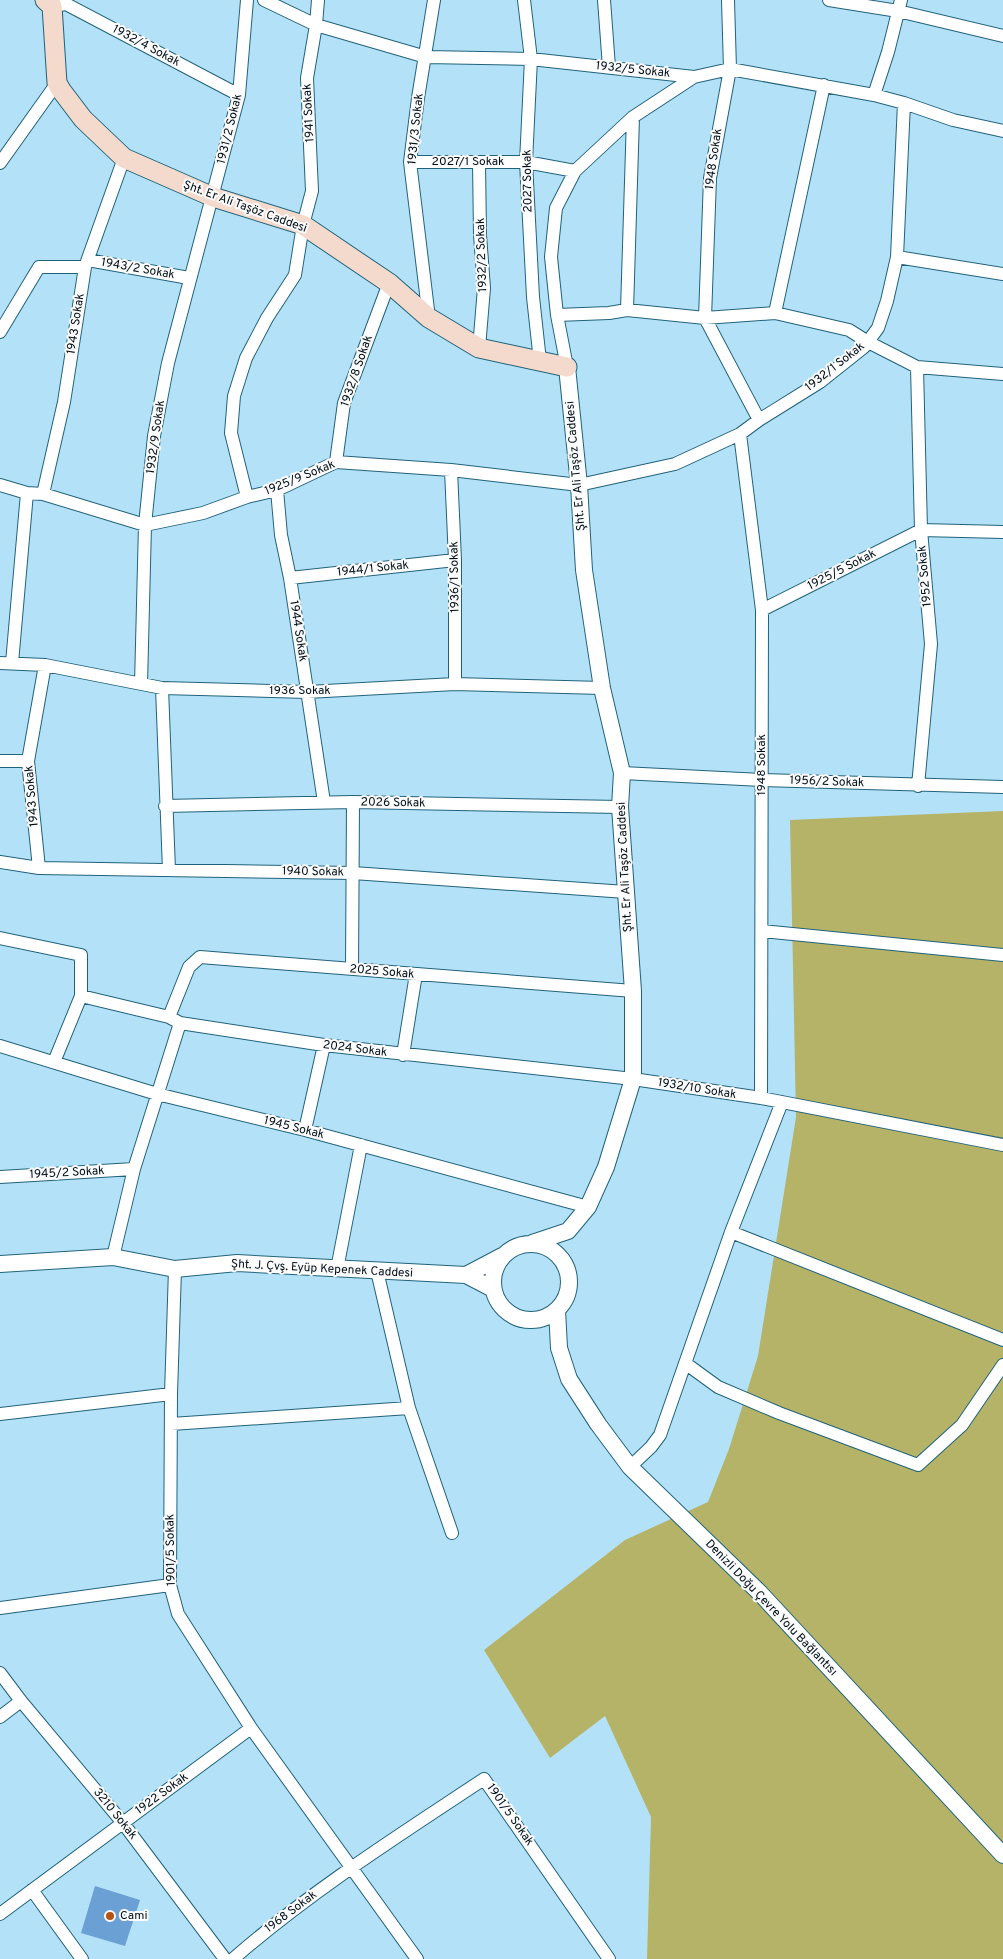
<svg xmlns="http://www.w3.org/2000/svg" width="1003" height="1959" font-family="Overpass,sans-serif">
<rect width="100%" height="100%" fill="#b3e2f8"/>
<!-- green -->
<path fill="#b5b368" d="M1003,811V1959H647L651,1817L605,1716L550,1758L484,1650L625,1540L708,1502L729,1449L758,1356L796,1117L790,820Z"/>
<!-- building -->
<path fill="#6aa0d3" d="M95,1886L140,1900L125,1946L81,1933Z"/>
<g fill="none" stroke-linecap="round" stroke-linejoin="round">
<!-- minor casing -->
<g stroke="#21627b" stroke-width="14">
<path id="minor" d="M264,0L316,25L426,57L531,59L694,77L730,69L874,95L904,103L953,120L1003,131
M524,0L531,59L526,162L533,297L540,361
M604,0L609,67
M728,0L730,69L710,178L705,318L759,420
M829,0L898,11L1003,36
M52,6L66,4L239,95
M874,95L888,52L901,0
M410,162H526L575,171
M479,162L480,235L484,288L479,348
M0,163L57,83
M897,257L1003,274
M88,260L189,278
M627,310L633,117
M775,313L824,85
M557,315L609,313L627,310L705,318L775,313L849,330L868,342L917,367L1003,374
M429,318L410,162L418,98L434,0
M0,332L39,267H85
M567,367L557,315L551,257L556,208L575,171L633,117L694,77
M917,367L921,530L931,644L918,786
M740,434L762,610L761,1098
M336,462L344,403L389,283
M451,470L455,560V684
M0,485L27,493L43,494L145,525L203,513L247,497L277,490L336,462L451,470L579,485L675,464L740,434L759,420L820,382L864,347L878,328L887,301L897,257L904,103
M277,490L281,535L290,578L324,802
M43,494L64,402L85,267L124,158
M247,497L231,433L234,396L246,358L267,318L295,275L303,225L312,191L307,78L316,25L318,0
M290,578L455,560
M762,610L921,530L1003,532
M0,663L45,665L162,688L307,692L455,684L602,688
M12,663L27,493
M141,684L145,525L154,436L168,363L239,95L247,0
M162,688L169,870
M0,761H28
M622,773L762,780L1003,787
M165,806L353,802L620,807
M0,862L39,868L353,873L626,892
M39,868L28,761L45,665
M762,931L1003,955
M0,938L81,955V996L54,1062
M352,969L353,802
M81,996L169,1017L180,1023L324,1045L633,1079L761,1098L1003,1145
M169,1017L189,967L200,957L633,991
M0,1046L157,1094L305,1130L588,1207
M403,1055L416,974
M305,1130L324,1045
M0,1177L134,1169
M731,1232L1003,1340
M113,1257L134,1169L180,1023
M175,1269L171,1394L170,1585L178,1614L251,1728L417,1959
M337,1269L361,1145
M377,1271L409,1408L452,1533
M685,1363L718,1387L779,1413L918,1465L962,1425L1003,1365
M0,1414L171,1394
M171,1424L409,1408
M630,1467L651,1447L660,1435L731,1232L782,1102
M0,1608L170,1585
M0,1673L21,1701L123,1823L225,1959
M0,1717L21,1701
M32,1890L82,1959
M0,1914L251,1728
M233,1959C311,1891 398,1836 484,1779L609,1959"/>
</g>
<!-- tertiary casing -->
<g stroke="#21627b" stroke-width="18">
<path id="tertiary" d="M532,1243L568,1231L588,1207L606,1167L633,1079V991L620,807L622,773L602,688L584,570L579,485L567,367
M493 1282a38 38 0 1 1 76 0a38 38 0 1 1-76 0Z
M0,1264L113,1257L175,1269L237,1263L466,1275L493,1289
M466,1275L502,1256
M557,1310L559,1348L569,1379L598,1424L630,1467L760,1593L1003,1855"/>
</g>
<!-- secondary casing -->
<g stroke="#21627b" stroke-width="21">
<path id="secondary" d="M45,0L52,6L57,83L61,90L83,119L124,158L213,197L303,225L389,283L429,318L479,348L567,367"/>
</g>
<!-- minor -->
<use href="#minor" stroke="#fff" stroke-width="12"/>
<!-- tertiary -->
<use href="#tertiary" stroke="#fff" stroke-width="16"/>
<!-- secondary -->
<use href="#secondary" stroke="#f4dacc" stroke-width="19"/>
</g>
<!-- markers -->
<circle fill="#b45313" stroke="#fbfbfb" stroke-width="2" cx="110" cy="1916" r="5"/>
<g text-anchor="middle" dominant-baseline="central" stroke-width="4" stroke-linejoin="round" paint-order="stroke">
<!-- street labels -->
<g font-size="12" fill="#000e17" stroke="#fbfbfb">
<text transform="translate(146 46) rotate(28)">1932/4 Sokak</text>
<text transform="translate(633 70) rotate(6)">1932/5 Sokak</text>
<text transform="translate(309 113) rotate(-93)">1941 Sokak</text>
<text transform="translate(230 129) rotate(-76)">1931/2 Sokak</text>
<text transform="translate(416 129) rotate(-84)">1931/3 Sokak</text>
<text transform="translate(714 159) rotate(-82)">1948 Sokak</text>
<text x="468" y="162">2027/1 Sokak</text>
<text transform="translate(528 181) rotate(-91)">2027 Sokak</text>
<text transform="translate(245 207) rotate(20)">Şht. Er Ali Taşöz Caddesi</text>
<text transform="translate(482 255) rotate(-92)">1932/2 Sokak</text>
<text transform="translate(138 269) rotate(10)">1943/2 Sokak</text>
<text transform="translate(76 324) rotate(-81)">1943 Sokak</text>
<text transform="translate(835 367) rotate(-38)">1932/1 Sokak</text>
<text transform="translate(357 371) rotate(-71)">1932/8 Sokak</text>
<text transform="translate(156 437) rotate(-82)">1932/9 Sokak</text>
<text transform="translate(576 466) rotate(-95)">Şht. Er Ali Taşöz Caddesi</text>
<text transform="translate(300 478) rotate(-22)">1925/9 Sokak</text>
<text transform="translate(373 569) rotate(-6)">1944/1 Sokak</text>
<text transform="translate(842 570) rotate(-27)">1925/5 Sokak</text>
<text transform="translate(925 576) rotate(-95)">1952 Sokak</text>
<text transform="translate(455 577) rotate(-91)">1936/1 Sokak</text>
<text transform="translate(298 631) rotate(81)">1944 Sokak</text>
<text x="300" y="691">1936 Sokak</text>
<text transform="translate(762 765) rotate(-90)">1948 Sokak</text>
<text transform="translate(827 782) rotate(2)">1956/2 Sokak</text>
<text transform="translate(32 796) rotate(-95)">1943 Sokak</text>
<text transform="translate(393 803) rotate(1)">2026 Sokak</text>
<text transform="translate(625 867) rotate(-93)">Şht. Er Ali Taşöz Caddesi</text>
<text transform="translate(313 872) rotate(1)">1940 Sokak</text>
<text transform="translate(382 972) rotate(5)">2025 Sokak</text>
<text transform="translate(355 1049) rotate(7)">2024 Sokak</text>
<text transform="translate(697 1089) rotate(9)">1932/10 Sokak</text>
<text transform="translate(294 1128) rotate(14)">1945 Sokak</text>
<text transform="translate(67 1173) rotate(-3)">1945/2 Sokak</text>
<text transform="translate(322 1269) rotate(3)">Şht. J. Çvş. Eyüp Kepenek Caddesi</text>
<text transform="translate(171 1550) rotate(-91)">1901/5 Sokak</text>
<text transform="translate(771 1608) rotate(46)">Denizli Doğu Çevre Yolu Bağlantısı</text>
<text transform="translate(162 1794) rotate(-36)">1922 Sokak</text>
<text transform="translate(115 1814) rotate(51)">3210 Sokak</text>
<text transform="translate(510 1815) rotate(55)">1901/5 Sokak</text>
<text transform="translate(291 1912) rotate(-37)">1968 Sokak</text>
</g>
<!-- poi labels -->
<g font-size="12" fill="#000e17" stroke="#fbfbfb" text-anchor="start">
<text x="120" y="1916">Cami</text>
</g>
</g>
</svg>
